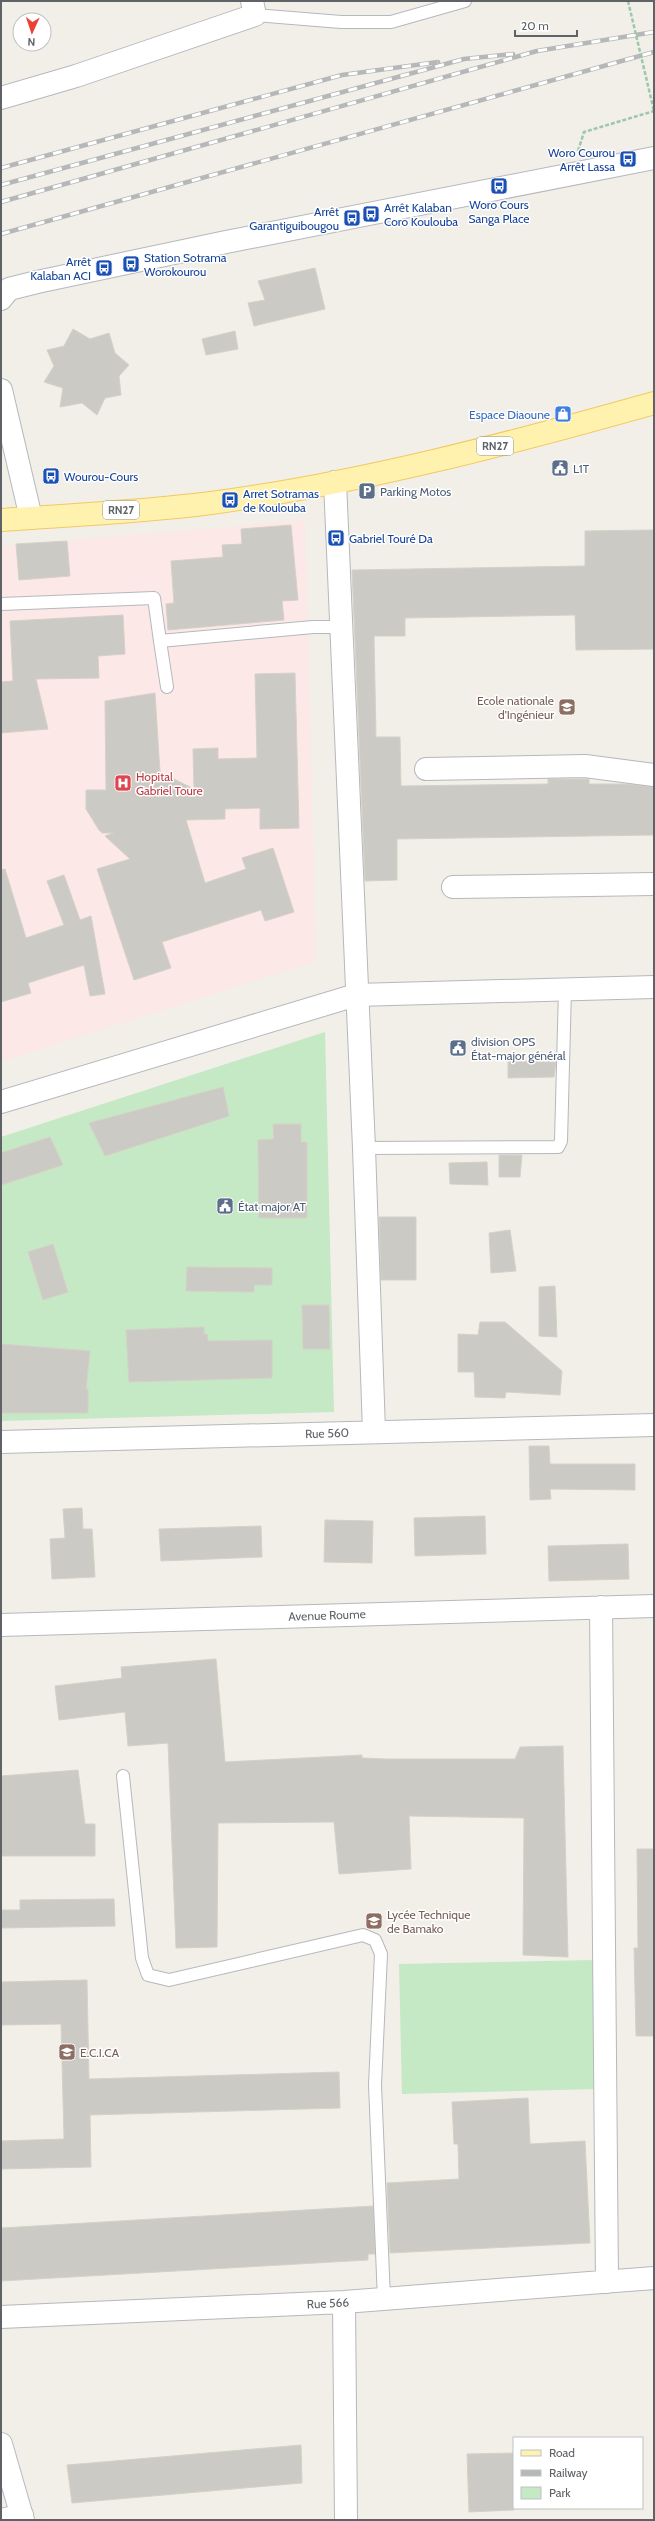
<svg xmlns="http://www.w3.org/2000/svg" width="655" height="2521" font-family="Cabin,sans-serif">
<rect width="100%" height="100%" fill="#f1efe8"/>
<!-- medical -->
<path fill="#fce8e6" d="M305,520L316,961L1,1062V546Z"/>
<!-- green -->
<path fill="#c5e8c5" d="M325,1032L334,1412L1,1421V1137Z
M595,1960L598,2089L402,2094L399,1964Z"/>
<!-- building -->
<path fill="#cccac5" stroke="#d6d1c6" d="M315,268L325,309L254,326L248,303L265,300L258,281Z
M73,329L90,339L109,333L115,353L129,365L119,376L121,395L105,398L97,415L82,403L60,407L63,388L44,382L54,366L47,350L64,346Z
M235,331L238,349L206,355L202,339Z
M291,525L298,600L282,601L284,620L168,630L166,604L174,603L171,561L223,557L222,545L242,544L241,529Z
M654,530V649L576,650L575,615L405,618V636H374L376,737H400L401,786L548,784V779H589V784H625L654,787V835L397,839V880L365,881L352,570L585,566V531Z
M67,541L70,576L19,580L16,544Z
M123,615L125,654L98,656L99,678L36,679L48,729L1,733V682L13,681L10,621Z
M295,673L299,828L260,829V808L225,809V819L186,820L205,883L246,869L242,858L273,848L294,912L265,921L261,910L162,942L171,968L134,980L97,869L130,859L105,836L113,833H102L99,830L86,809V790H106L105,701L155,693L160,772L194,789L193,749L218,748V759L257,758L255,674Z
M5,869L26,938L64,925L47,881L64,875L80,920L91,916L105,994L90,996L84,965L28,983L31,993L1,1002V870Z
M508,1061L556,1062L554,1077L508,1078Z
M223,1087L229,1116L105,1156L89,1123Z
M273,1124H301V1142H307V1218H259L258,1140L274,1139Z
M50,1137L63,1165L1,1185V1153Z
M499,1155H522L520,1177H499Z
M487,1162L488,1185L450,1184L449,1163Z
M379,1217H416V1280H381Z
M510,1230L516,1271L491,1273L489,1233Z
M53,1244L68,1292L43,1300L28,1252Z
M187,1267L272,1268V1285H254V1292L186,1291Z
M555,1286L557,1337L539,1336V1287Z
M302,1305H329L330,1349H303Z
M480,1322H505L562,1371L560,1395L506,1392L505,1398L475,1397L474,1372H458V1334L478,1335Z
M204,1327V1334H207L208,1341L272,1340V1378L129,1382L126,1330Z
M1,1344L90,1351L86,1389H88V1413H1Z
M529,1446H549L550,1464H635V1490L550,1489L551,1499L530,1500Z
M82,1508L83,1529H92L95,1577L52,1579L50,1539L65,1538L63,1509Z
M485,1516L486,1554L415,1556L414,1518Z
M325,1520L373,1521L372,1563L324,1562Z
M261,1526L262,1557L161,1561L159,1529Z
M628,1544L629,1579L549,1581L548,1546Z
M216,1659L225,1762L362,1755V1758L386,1759H515L520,1747L563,1746L568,1957L523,1955L524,1818L409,1816L411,1869L339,1874L334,1822L218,1823L217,1947L176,1948L168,1743L128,1746L125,1712L59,1720L55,1686L122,1678L121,1667Z
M78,1770L85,1824H95V1856H1V1776Z
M637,1849H654V2036H636L634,1948H638Z
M114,1899L115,1926L1,1928V1910H20V1900Z
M87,1980L89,2079L339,2072L340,2108L90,2115L91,2167L1,2169V2141L64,2139L61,2024L1,2025V1982Z
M528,2098L530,2144L585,2141L590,2243L390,2253L387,2183L459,2179L458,2144H454L452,2102Z
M373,2206L375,2254H368V2260L1,2281V2228Z
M301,2445L302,2483L72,2503L67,2465Z
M514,2453V2510L469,2512L467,2454Z"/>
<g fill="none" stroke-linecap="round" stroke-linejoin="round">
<!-- service casing -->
<g stroke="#b5b8bc" stroke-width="14">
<path id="service" d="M255,15L341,22H391L465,1
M1,604L154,598L160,641
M167,687L160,641L313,627H341
M364,1148L558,1147L561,1141L565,989
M123,1776L142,1958L148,1975L169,1980L363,1935L375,1940L381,1954L375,2085L384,2299"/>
</g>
<!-- minor casing -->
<g stroke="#b5b8bc" stroke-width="24">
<path id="minor" d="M1,98L76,76L255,15L252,1
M1,299L9,289L37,282L226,242L654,158
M1,390L31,518
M335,482L364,1148L374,1431
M426,769L585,766L654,775
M453,887L654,884
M1,1442L654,1425
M601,1607L607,2282
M1,1625L654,1606
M344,2302L346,2520
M1,2317L344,2302L654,2278
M1,2520L22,2515"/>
</g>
<!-- tertiary casing -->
<g stroke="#b5b8bc" stroke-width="24">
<path id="tertiary" d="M1,1102L356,995L654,987"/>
</g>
<!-- secondary casing -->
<g stroke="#b6babf" stroke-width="24">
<path id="secondary" d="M1,2444L23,2520"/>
</g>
<!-- primary casing -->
<g stroke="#f2c960" stroke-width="24">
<path id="primary" d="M1,520C71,515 142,512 211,503C361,483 508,444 654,403"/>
</g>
<!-- path -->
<path stroke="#9cc7a9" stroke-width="2.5" stroke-dasharray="4 2" stroke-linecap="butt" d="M578,151L584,132L654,111"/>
<!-- service -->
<use href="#service" stroke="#fff" stroke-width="12"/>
<!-- minor -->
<use href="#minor" stroke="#fff" stroke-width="22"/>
<!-- tertiary -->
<use href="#tertiary" stroke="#fff" stroke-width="22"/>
<!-- secondary -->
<use href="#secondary" stroke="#fff" stroke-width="22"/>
<!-- primary -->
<use href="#primary" stroke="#fff2af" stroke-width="22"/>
<!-- rail casing -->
<g stroke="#b6b7b8" stroke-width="4.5">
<path id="rail" d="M1,168L342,75L438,62
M1,185L464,59L513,54
M1,202L537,51L654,32
M1,234L654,52"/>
</g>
<!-- rail -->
<use href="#rail" stroke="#fff" stroke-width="3" stroke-dasharray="9" stroke-linecap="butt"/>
<!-- path-bridge -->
<path stroke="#9cc7a9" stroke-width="2.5" stroke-dasharray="4 2" stroke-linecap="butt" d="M628,1L654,111"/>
</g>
<!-- icons -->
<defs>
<g id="bus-square" transform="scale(0.9)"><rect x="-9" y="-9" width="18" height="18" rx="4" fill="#1a4fb4" stroke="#fff"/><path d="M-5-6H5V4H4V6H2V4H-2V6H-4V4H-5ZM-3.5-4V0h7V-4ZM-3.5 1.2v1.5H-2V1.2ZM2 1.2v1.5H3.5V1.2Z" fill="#fff"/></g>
<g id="shop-square" transform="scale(0.9)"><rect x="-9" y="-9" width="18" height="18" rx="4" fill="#3f7fe0" stroke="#fff"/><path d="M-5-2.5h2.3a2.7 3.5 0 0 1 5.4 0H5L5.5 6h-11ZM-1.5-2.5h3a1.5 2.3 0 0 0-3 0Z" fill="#fff"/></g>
<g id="civic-square" transform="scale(0.9)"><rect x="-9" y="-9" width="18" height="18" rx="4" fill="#5c6f8a" stroke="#fff"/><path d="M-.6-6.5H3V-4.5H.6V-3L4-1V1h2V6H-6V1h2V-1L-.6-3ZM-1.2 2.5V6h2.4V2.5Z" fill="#fff"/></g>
<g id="parking-square" transform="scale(0.9)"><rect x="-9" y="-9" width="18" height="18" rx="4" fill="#5c6f8a" stroke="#fff"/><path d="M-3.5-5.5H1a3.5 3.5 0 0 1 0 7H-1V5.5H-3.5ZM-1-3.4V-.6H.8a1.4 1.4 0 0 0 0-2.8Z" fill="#fff"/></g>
<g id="university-square" transform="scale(0.9)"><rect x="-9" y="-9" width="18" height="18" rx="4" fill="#8d6e63" stroke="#fff"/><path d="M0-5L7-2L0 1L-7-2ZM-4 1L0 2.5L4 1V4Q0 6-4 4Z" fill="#fff"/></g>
<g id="hospital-square" transform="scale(0.9)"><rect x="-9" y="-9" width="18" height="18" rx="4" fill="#e0444e" stroke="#fff"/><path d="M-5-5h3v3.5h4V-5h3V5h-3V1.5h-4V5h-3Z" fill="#fff"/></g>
<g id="school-square" transform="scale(0.9)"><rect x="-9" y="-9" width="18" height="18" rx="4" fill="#8d6e63" stroke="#fff"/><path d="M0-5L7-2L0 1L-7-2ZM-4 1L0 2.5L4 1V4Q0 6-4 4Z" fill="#fff"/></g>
</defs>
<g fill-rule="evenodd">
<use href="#bus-square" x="628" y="159"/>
<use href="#bus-square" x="499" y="186"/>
<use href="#bus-square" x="371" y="214"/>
<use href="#bus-square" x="352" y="218"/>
<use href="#bus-square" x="131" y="264"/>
<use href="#bus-square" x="104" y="268"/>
<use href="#shop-square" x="563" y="414"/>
<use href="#civic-square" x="560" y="468"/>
<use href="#bus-square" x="51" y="476"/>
<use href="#parking-square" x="367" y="491"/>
<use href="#bus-square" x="230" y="500"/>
<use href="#bus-square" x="336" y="538"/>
<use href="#university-square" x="567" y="707"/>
<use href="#hospital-square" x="123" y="783"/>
<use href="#civic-square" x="458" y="1048"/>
<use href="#civic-square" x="225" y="1206"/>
<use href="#school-square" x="374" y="1921"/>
<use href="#school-square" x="67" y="2052"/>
</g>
<g text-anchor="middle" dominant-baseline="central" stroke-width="3" stroke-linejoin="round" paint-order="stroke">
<!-- shield labels -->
<g fill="#fff" stroke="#8f9295" stroke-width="1">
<rect x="477" y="437" width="36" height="18" rx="3"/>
<rect x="103" y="501" width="36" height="18" rx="3"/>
</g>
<g font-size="11" font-weight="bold" fill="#5f6368">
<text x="495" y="446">RN27</text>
<text x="121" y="510">RN27</text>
</g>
<!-- transit labels -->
<g font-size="12" fill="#164399" stroke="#fff" text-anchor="start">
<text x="615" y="152" text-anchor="end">Woro Courou<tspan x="615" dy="14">Arrêt Lassa</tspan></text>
<text x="499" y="204" text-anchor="middle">Woro Cours<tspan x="499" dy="14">Sanga Place</tspan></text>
<text x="384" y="207">Arrêt Kalaban<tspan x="384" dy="14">Coro Koulouba</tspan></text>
<text x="339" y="211" text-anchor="end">Arrêt<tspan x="339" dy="14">Garantiguibougou</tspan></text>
<text x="144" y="257">Station Sotrama<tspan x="144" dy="14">Worokourou</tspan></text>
<text x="91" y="261" text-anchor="end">Arrêt<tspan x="91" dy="14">Kalaban ACI</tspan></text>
<text x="64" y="476">Wourou-Cours</text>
<text x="243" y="493">Arret Sotramas<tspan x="243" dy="14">de Koulouba</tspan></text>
<text x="349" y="538">Gabriel Touré Da</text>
</g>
<!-- shop labels -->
<g font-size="12" fill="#366cbe" stroke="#fff" text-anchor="end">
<text x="550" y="414">Espace Diaoune</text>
</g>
<!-- service labels -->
<g font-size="12" fill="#4e5e75" stroke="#fff" text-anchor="start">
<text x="573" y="468">L1T</text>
<text x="380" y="491">Parking Motos</text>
<text x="471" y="1041">division OPS<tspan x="471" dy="14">État-major général</tspan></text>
<text x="238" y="1206">État major AT</text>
</g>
<!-- education labels -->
<g font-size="12" fill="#785e54" stroke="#fff" text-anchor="start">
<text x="554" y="700" text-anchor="end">Ecole nationale<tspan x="554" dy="14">d'Ingénieur</tspan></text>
<text x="387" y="1914">Lycée Technique<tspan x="387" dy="14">de Bamako</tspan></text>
<text x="80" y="2052">E.C.I.CA</text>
</g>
<!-- health labels -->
<g font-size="12" fill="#be3a42" stroke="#fff" text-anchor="start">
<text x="136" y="776">Hopital<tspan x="136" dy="14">Gabriel Toure</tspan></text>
</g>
<!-- street labels -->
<g font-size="12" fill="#5f6368" stroke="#fff">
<text transform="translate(327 1433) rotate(-2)">Rue 560</text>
<text transform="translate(327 1615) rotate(-2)">Avenue Roume</text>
<text transform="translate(328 2303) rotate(-3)">Rue 566</text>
</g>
</g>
<!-- border -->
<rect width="655" height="2521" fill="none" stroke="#5f6368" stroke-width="4"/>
<!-- legend -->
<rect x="513" y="2437" width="130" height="72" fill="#ffffff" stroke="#bfc1c3"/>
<rect x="521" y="2450" width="20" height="6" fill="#fff2af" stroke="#bfc1c3"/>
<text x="549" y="2457" font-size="12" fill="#5f6368">Road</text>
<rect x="521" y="2470" width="20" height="6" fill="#b6b7b8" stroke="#bfc1c3"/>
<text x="549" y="2477" font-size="12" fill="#5f6368">Railway</text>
<rect x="521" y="2487" width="20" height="12" fill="#c5e8c5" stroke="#bfc1c3"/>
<text x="549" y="2497" font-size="12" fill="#5f6368">Park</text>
<!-- north arrow -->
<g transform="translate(32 32) rotate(183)"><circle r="19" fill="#ffffff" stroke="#bfc1c3"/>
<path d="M0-3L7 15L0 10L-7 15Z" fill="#ea4335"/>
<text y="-6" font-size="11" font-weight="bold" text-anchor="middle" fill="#5f6368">N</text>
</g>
<!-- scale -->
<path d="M515 30v6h62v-6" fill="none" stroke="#5f6368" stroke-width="2"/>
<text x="521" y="30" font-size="12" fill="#5f6368" stroke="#ffffff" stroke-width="3" paint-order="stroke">20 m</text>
</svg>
